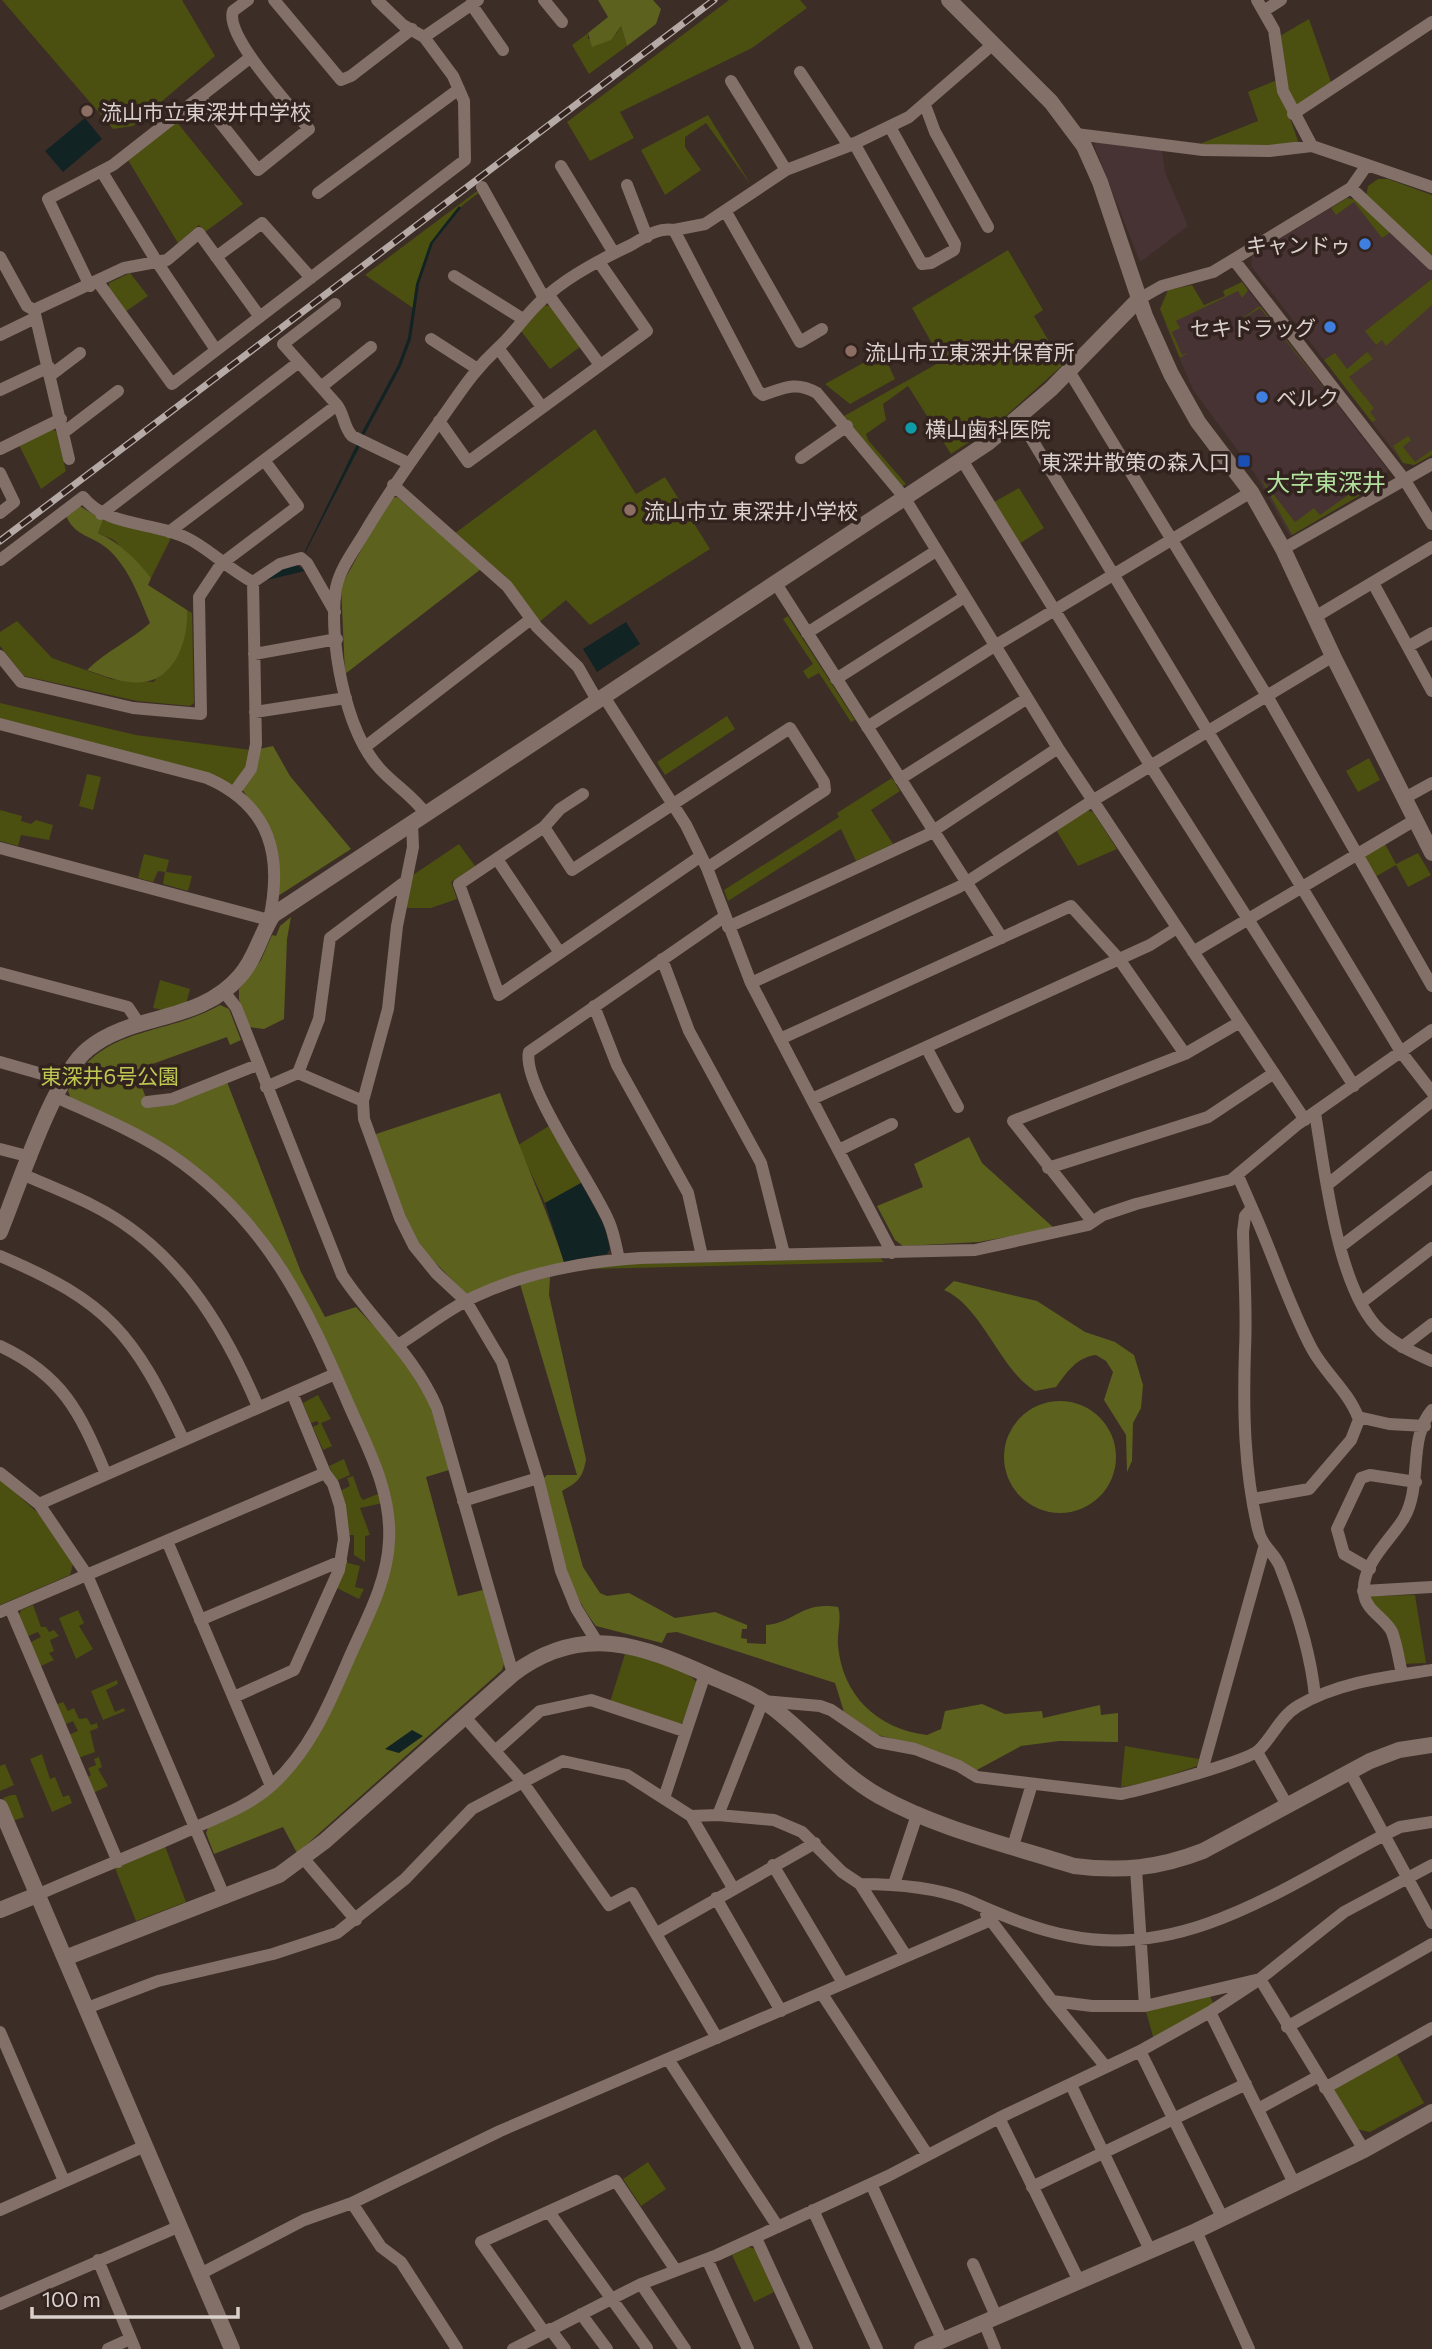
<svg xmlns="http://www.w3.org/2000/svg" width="1432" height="2349" font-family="Commissioner,'Noto Sans JP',sans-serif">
<rect width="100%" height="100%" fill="#3c2d27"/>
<!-- commercial -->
<path fill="#473234" d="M1098,140L1162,149L1165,172L1188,226L1140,262L1094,145Z
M1347,198L1358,200L1423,261L1432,270V279L1366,331L1376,345L1346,369L1335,353L1324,360L1251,266L1252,256Z
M1242,282L1388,470L1381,483L1290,536L1255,474L1193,390L1165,324L1225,296L1223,291Z"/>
<!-- industrial -->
<path fill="#4a3631" d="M1432,279V455L1414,465L1403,463L1324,360L1335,353L1347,368L1376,345L1365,331Z"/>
<!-- green -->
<path fill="#4b4f10" d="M2,0H182L215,56L133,126L113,129Z
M729,0H800L807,8L752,48L620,112L634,138L590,161L567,122Z
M1309,19L1332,85L1298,106L1291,103L1278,37Z
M621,26L627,46L589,74L572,45L588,33V39L616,34Z
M1277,80L1299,144L1280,147H1202V143L1258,121L1248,92Z
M708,115L751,185L706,123L685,137V147L701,170L665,195L641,150Z
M176,121L243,204L205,232L199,225L178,243L128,160Z
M1378,179H1388L1432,195V258L1366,196L1368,186Z
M477,191L479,193C437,221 421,256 413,308L365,275Z
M1347,198L1358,200L1392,231L1382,238L1354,202L1336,215L1331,208Z
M1008,250L1043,310L1034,316L1063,365L999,422L951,454L908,386L883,404L886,420L866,434L868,440L906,484L900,488L844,416L942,361L912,308Z
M130,273L148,296L125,312L109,289V283Z
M1432,279V305L1386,346L1382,340L1376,345L1365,331Z
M1242,282L1248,290L1242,298L1238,291L1176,321L1180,328L1172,332L1182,355L1189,352L1180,358L1160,309L1168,290L1192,285L1204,305L1225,296L1223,291Z
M543,305L550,306L580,347L550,369L521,331Z
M1258,307H1261L1346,417L1260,308L1235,324Z
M1367,352L1373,359L1349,377L1374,408L1370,412L1376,420L1372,422L1324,360L1335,353L1347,369Z
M874,357L886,360L895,379L850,404L825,384Z
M51,429L56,431L66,471L41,489L19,445Z
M595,429L636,494L665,477L710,549L590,625L566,600L538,623L454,534Z
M1408,436L1411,440L1403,447L1415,462L1432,450V455L1414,465L1403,463L1393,446Z
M1382,475L1385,480L1381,483L1292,535L1260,477L1295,522L1314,508L1320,515L1368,481L1371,484Z
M1019,488L1044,528L1019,544L994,502Z
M103,520L171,538L151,578L114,540L98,533Z
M187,610L192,613L194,703L190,706L137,701L24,676L0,646V632L17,621L52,658L111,679L154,682L187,620Z
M788,616L855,720L851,722L819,673L808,679L803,671L813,664L783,619Z
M0,703L136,735L251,750V759L234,785L0,718Z
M727,716L735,729L665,775L657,762Z
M1369,758L1380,780L1358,792L1346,771Z
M87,774L101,777L93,810L79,806Z
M892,778L900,791L871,810L893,844L856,861L841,829L728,901L724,890L839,817L837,813Z
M0,810L22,816L21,821L31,824L36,820L53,825L49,840L21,835L18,846L0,841Z
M1086,810L1093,812L1117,849L1078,866L1056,830Z
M1384,842L1396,864L1418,853L1431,875L1408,887L1396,865L1375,877L1365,859L1366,853Z
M459,844L475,866L451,882L457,899L431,908H405L413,875Z
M144,854L169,860L166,872L192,876L188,891L163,884L165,872L158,871L153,882L138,878Z
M160,980L190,989L186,1004L164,1010L153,1008Z
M549,1126L581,1183L545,1203L518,1145Z
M880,1258L884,1262L590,1269L623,1264Z
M318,1395L331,1419L321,1423L332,1446L323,1450L313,1427L319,1424L317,1421L311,1423L303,1403Z
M344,1459L350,1475L336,1481L329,1466Z
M353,1476L361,1498L363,1500L380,1493L383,1503L360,1508L370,1535L365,1536V1562L354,1555V1535H348L340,1491L350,1486L347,1478Z
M0,1479L38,1513L73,1564L70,1575L0,1605Z
M344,1562L360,1566L355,1587L364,1589L359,1599L335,1587Z
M1415,1595L1426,1663L1402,1664L1370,1596Z
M33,1605L41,1627H46L49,1632L54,1630L59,1636L50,1640L54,1651L49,1653L54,1660L39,1667L29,1643L41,1637L38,1632L28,1636L18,1617L21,1610Z
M78,1610L84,1623L79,1626L93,1649L76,1659L59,1618Z
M625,1654C643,1657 687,1667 697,1683L683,1722L679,1725L610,1702Z
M117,1680L118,1684L106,1690L115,1712L124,1708L125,1711L103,1720L91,1691Z
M63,1702L68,1711L74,1708L79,1719L87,1718L91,1725L97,1723L98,1728L90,1731L95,1752L78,1758L68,1735L78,1731L73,1721L64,1725L55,1705Z
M1125,1746L1199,1759L1197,1766L1151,1782L1121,1787Z
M42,1754L50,1779L55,1777L63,1797L69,1795L72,1803L52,1812L30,1759Z
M99,1757L102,1767L98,1769L108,1786L93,1793L86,1778L91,1775L88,1768L96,1765L94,1759Z
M5,1764L14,1785L0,1791V1766Z
M11,1795H16L24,1817L13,1821L3,1798Z
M165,1846L186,1902L136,1921L115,1868Z
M1210,1995L1214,2006L1154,2040L1145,2008Z
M1396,2052L1424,2103L1370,2132L1356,2129L1331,2088Z
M648,2162L666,2189L641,2206L623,2179Z
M749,2247L755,2249L774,2292L754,2302L732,2255Z"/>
<!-- forest -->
<path fill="#5c611e" d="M598,0H653L661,9L656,24L627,46L621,26L611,40L592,47L588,33L608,17Z
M397,497L481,569L345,674L341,586L390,498Z
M78,505L103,520L98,533C120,543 136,559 151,578L148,585L187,610C188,627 184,645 176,659C154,695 121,682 87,670C106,651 130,641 150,623C139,597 130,570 109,550C93,535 76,538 66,516Z
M273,746L290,776L351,849L278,896L279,858L274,837L242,789L259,749Z
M291,917L287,939L284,1019L264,1029L249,1027L239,1000V989L261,960L272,935L276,936L280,926Z
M220,1005L229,1009L241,1040L230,1045L227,1037L136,1070L149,1107L227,1082L301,1272L325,1317L356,1307L399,1353L429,1402L449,1470L426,1477L458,1596L483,1590L504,1664L502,1670L297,1853L283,1827L214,1854L206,1833L209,1825L243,1809L310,1747L395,1537L318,1323L284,1262L221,1189L71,1099L68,1091C99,1025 164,1037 220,1005Z
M500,1093C520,1151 546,1207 565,1265L467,1295L422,1249L407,1220L373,1135Z
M969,1137L982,1163L1054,1228L979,1242L903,1246L895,1240L877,1206L923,1187L914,1164Z
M550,1277L549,1295L586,1459C583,1478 578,1482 562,1491L583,1567L600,1593L607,1596L629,1593L675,1618L715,1612L747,1625V1629H742L741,1638L747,1639V1643L766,1644V1625C795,1623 801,1601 838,1607C842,1618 837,1633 838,1645C842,1695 877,1729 927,1735L941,1729L945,1711L982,1704L1005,1714L1042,1711L1043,1718L1100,1705L1101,1715L1118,1713V1742L1059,1741L1021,1746L975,1771L925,1747L878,1735L844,1712L835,1683L677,1632L667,1633L662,1643L596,1626C563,1584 556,1530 543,1479L547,1475H577L520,1284Z
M954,1281L1037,1301L1085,1332L1115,1342L1134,1355L1143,1385L1141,1408L1133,1423L1132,1461L1127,1472L1126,1435L1104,1400L1113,1372L1106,1361L1096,1355C1077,1357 1067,1372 1056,1387L1035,1391C1000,1370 982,1306 944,1290Z
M1004 1457a56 56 0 1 1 112 0a56 56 0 1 1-112 0Z"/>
<!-- water -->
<path fill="#122324" d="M85,118L102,139L63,172L45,151Z
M459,206L461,208L433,243L419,284L411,339L401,366L363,437L360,436L398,365L408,338L416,284L430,243Z
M357,444L360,446L305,553V551Z
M297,565L305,571L263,581L282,569Z
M626,622L640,644L597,672L583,649Z
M581,1183L604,1225L610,1249L607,1254L564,1262L545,1203Z
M412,1730L423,1736L399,1753L385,1749Z"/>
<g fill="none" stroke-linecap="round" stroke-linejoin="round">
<!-- street -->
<path stroke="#827069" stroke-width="12" d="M274,0L341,80L351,76L412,29
M544,0L562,22
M1257,0L1274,30L1283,91L1312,146
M471,4L503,50
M1265,10L1281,0
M424,37L478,0
M800,72L849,146
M731,81L786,170
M200,97L258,170L309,129C292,108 224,36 233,11L248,0
M925,105L935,132L988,227
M1293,114L1432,22
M1076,134L1203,150L1269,151L1312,146L1432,187
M854,143L922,264L931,263L954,250L955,244L890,127
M561,166L614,253
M102,172L157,262L216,350
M627,185L647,237
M482,187L544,298
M1351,188L1432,264
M318,193L459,89
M726,212L800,342L822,329
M674,230L705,224L786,170L849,146L909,117L992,45
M0,257L27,306L34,310L69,459
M216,257L262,223L311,278
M1234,260L1404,479L1432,524
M454,276L523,319
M98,282L172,384L465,160L464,101L453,76L424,37L403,25L377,0
M90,286L48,199L113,165L251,57
M548,294L600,365
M1139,299L1162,286L1213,272L1351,188L1367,165
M335,304L283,344L337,405C345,416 343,426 352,436L408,463
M34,310L124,268L167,260L199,233L260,317
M0,335L35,318
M431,339L476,368
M498,348L542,407
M1069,371L1267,696L1432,986
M51,375L80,353
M321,387L371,347
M0,390L49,367
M1019,418L1401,1052L1432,1092
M439,421L468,462L647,331L599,262
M63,433L118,391
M0,449L61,419
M801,458L847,426
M962,460L1150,765L1354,1086
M0,473L14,502L0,513
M393,485L507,586L537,627L578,667L597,700
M101,514L299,362
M169,532L337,405
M1283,549L1432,464
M0,560L83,497C108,528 155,521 189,539C209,549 230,570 253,582
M253,582L280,564L301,558L307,563L335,612
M775,582L1002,938
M1373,583L1432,691
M1315,617L1432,547
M807,633L936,551
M1409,646L1432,633
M254,654L337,639
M0,656L21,682L133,708L201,714L199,597L221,564L298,506L264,460
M836,679L963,598
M603,695L686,825L707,868L751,983L892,1253
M255,712L346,698
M0,724L207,778C271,806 283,856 269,920L0,848
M867,727L993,647L1251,492
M365,747L531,619
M900,779L1026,699
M235,791L251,769L256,744L253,582
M1403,799L1432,783
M426,814C413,796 396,786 381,770C345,732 328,639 336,588C340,568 355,549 365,532C388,493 413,458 439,422C460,393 472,372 498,348C516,332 529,309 549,294C572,274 604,258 631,245C645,237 658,227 674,230L758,391L763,395C784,388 796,381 817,393L904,497L1058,748L1305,1120
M412,823L413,847L397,926L388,1009L363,1101L364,1119L400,1218L414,1246L436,1273L466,1301L502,1362L538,1478L561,1571L576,1608L597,1642
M544,827L560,809L583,794
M701,856L499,995L459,884L544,827L572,870L790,728L824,782L825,790L707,868
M497,859L560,953
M728,927L927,835L1058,748
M1193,952L1415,820
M662,959L689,1031L761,1163L784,1254
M0,973L128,1007L140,1025
M751,983L959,887L1092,801L1333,656
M224,992L236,1007L342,1275C373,1322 415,1356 437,1408L513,1674
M594,1006L617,1065L688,1193L702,1256
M780,1039L1071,906L1119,959L1185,1054
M926,1047L958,1107
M0,1062L63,1080
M298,1073L363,1101
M266,1087L298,1073L319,1019L330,938L406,881
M812,1099L1150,945L1177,928
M147,1102L172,1099L257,1065
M1315,1113C1325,1171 1337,1290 1381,1331C1396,1345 1414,1353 1432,1361
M0,1149L31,1157
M839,1150L892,1124
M1048,1168L1208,1117L1274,1073
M24,1175C47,1185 70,1194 92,1205C176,1247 223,1324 258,1407
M1238,1176L1252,1208L1245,1216L1243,1232C1244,1271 1247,1311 1245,1349C1243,1410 1244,1469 1258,1529C1262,1548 1276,1553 1281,1569C1297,1610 1311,1653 1315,1697
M1327,1185L1432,1101
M1252,1208C1273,1254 1288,1304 1312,1349C1325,1373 1348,1391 1358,1417L1389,1424L1425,1426
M1092,1221L1013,1121L1185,1054L1240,1022
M1340,1247L1432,1177
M0,1256C109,1302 134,1334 183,1439
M619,1259C616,1247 614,1233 609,1222C595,1187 521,1084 529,1052L724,917
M1362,1302L1432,1248
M398,1345C424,1329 449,1308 476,1296C525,1273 586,1261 640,1258L975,1250L1088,1225L1103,1215L1136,1204L1231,1180L1298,1124L1432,1030
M0,1346C62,1375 80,1412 105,1472
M1402,1347L1432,1324
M0,1473L39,1504L87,1575L225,1898
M1253,1499L1309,1489L1351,1440L1360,1417
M463,1501L538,1478
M39,1504L335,1374
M167,1541L271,1786
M1370,1569L1344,1554L1337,1529L1361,1478L1370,1475L1416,1482
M1363,1591L1432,1587
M10,1608L118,1862
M0,1612L325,1473
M200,1620L341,1561
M1402,1674C1399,1661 1397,1645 1392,1632C1385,1618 1365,1610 1364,1593C1361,1564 1391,1540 1404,1518C1423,1485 1407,1439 1432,1410
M234,1697L294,1670L339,1570L344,1539L340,1506L333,1484L325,1473L292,1393
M464,1716L524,1784L609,1905L632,1893L717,2038
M495,1751L540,1711L591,1700L684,1731
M1257,1752L1287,1805
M1202,1771L1264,1548
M1350,1772L1432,1923
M664,1798L705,1674
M718,1815L763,1701L820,1706L831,1710L878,1742L915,1749L959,1766L977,1777L1121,1794C1142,1790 1248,1761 1259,1750C1273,1736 1281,1716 1298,1706C1339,1682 1386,1677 1432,1670
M691,1816L718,1815L774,1820L802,1832L842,1872L860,1884L906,1956
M1013,1846L1032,1784
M304,1859L356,1920
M773,1865L843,1983
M1136,1869L1145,2006
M860,1884C894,1884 933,1887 965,1899C1000,1914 1032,1929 1070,1936C1192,1961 1296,1878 1400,1827L1432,1822
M894,1884L917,1815
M37,1895C87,1873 138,1853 187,1831C215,1818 248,1807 271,1786C309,1752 328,1707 347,1663C364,1623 387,1585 389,1541C392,1491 367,1447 348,1403C304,1301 266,1220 171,1155C135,1131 95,1115 56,1097
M716,1898L781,2011
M986,1914L1052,2001L1106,2067
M657,1933L815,1843
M822,1994L927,2154
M1052,2001L1092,2006H1145L1260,1979L1344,1912L1432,1865
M87,2008L158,1981L273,1954L337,1933L405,1879L472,1809L563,1761L627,1775L691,1816L733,1888
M1210,2012L1294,2183
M1287,2027L1432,1944
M0,2032L64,2181
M1140,2051L1222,2217
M668,2059L778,2227
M1071,2085L1150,2250
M1325,2088L1432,2028
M1258,2109L1317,2077
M999,2118L1079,2281
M871,2184L942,2339
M1032,2187L1246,2084
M352,2203L381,2247L401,2262L457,2349
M0,2210L145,2146
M813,2210L877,2349
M549,2212L647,2348
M1196,2231L1249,2349
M756,2238L807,2349
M707,2259L748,2349
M98,2260L135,2349
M973,2264L996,2316
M200,2274L304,2220L352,2203L500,2131L991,1920
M641,2284L685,2349
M0,2304L180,2226
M581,2314L607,2349
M984,2322L995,2349
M550,2329L565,2349
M544,2332L481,2242L616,2181L675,2269
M108,2349L130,2339
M513,2349L641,2284L717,2255L888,2176L999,2118L1140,2051L1210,2012L1260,1979L1364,2150"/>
<!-- secondary -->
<path stroke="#827069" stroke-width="16" d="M949,0L1051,102L1084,146L1100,182L1145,316L1171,374L1198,422L1251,492L1283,549L1333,656L1432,853
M0,1232C18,1188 54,1076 88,1049C133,1012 199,1024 240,976C256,958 260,935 273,915L989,442L1051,389L1139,299
M0,1807L232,2349
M0,1910L37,1895
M65,1958L279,1875L325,1841L513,1674C582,1622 642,1645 712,1677C732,1686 755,1694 773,1708C810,1736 838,1773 879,1796C938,1829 1009,1845 1074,1866C1121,1872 1159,1868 1203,1851L1370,1761L1399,1750L1432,1745
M922,2349L1196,2231L1364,2150L1432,2112"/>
<!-- rail casing -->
<g stroke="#b5aaa5" stroke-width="7">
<path id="rail" d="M0,541L714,0"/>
</g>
<!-- rail -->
<use href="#rail" stroke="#32231e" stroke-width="4.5" stroke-dasharray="13" stroke-linecap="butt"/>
</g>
<!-- markers -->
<g fill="#8d6e63" stroke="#32231e" stroke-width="2.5">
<circle cx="87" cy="111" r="7"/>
<circle cx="851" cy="351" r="7"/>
<circle cx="630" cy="510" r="7"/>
</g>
<g fill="#3f7fe0" stroke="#32231e" stroke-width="2.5">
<circle cx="1365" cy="244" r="7"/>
<circle cx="1330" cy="327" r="7"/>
<circle cx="1262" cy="397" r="7"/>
</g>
<circle fill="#0f9aa8" stroke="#32231e" stroke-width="2.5" cx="911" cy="428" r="7"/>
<rect fill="#1a4fb4" stroke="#32231e" stroke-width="2.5" x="1237" y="454" width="14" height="14" rx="3.5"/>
<g text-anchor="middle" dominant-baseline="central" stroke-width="7" stroke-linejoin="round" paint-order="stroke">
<!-- poi labels -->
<g font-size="21" fill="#dad0cc" stroke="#32231e" text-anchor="start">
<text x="101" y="111">流山市立東深井中学校</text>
<text x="1351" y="244" text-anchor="end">キャンドゥ</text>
<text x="1316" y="327" text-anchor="end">セキドラッグ</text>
<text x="865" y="351">流山市立東深井保育所</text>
<text x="1276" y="397">ベルク</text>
<text x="925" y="428">横山歯科医院</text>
<text x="1230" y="461" text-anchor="end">東深井散策の森入口</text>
<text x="644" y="510">流山市立 東深井小学校</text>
</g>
<!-- park labels -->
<g font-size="21" fill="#bdc751" stroke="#32231e">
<text x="110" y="1075">東深井6号公園</text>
</g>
<!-- quarter labels -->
<g font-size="24" fill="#b1df9e" stroke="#32231e">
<text x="1326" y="481">大字東深井</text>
</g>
</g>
<!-- scale -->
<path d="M32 2307v10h206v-10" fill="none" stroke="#dad0cc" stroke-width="3.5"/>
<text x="42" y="2307" font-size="21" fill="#dad0cc" stroke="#32231e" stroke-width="5" paint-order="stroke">100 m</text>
</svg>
